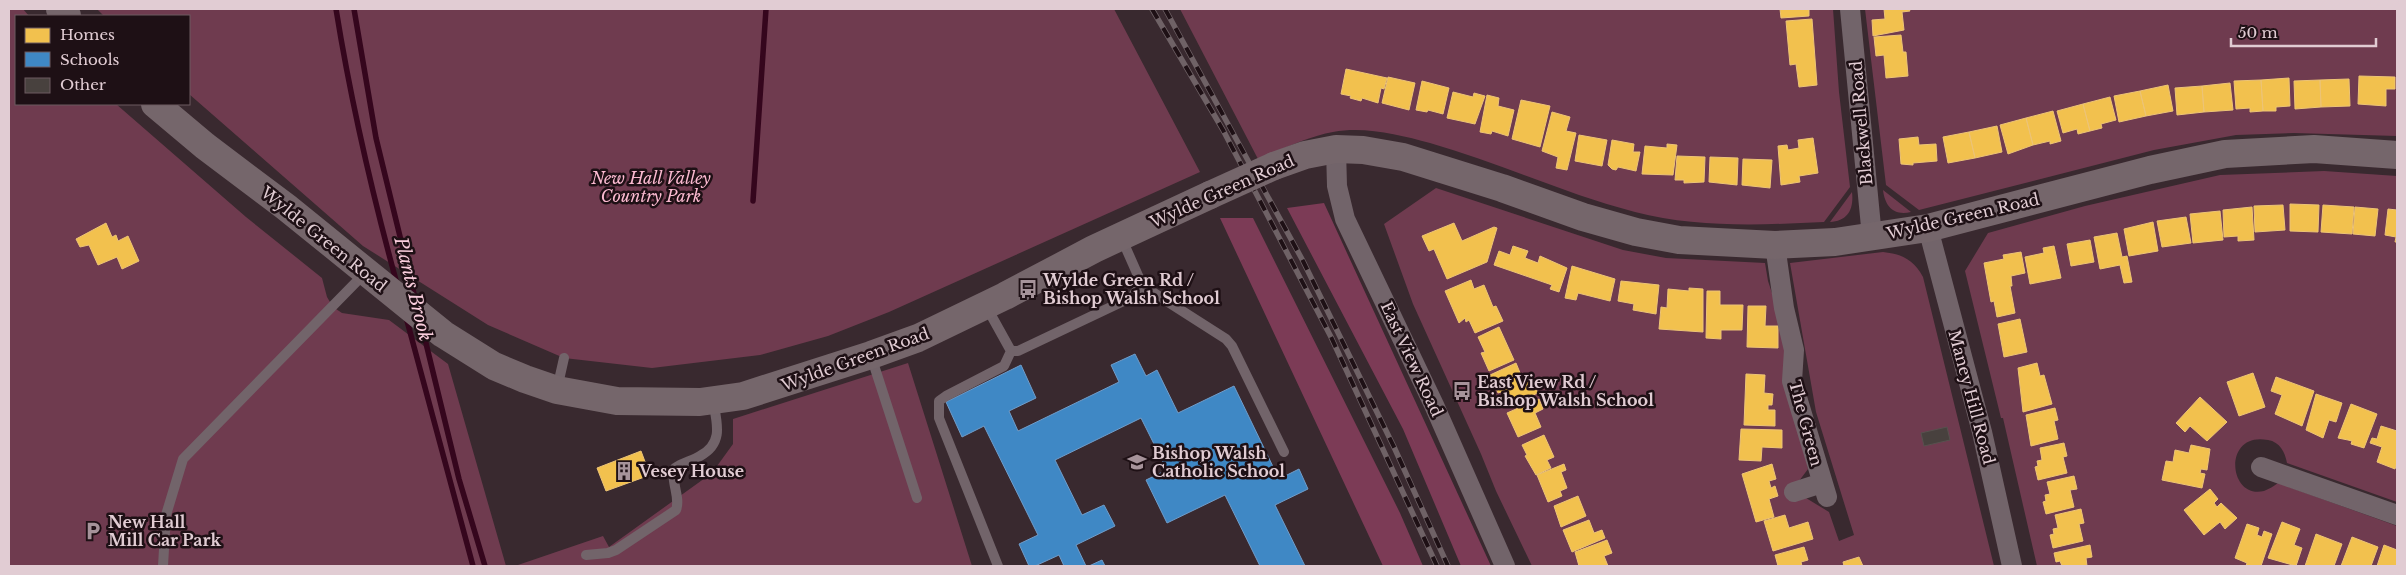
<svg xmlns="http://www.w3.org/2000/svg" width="2406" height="575" font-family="'Libre Baskerville',serif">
<rect width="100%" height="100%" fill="#39292f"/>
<!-- green -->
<path fill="#6f3b4f" d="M9,9H23L29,16H16V104H116L246,217L322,278L327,297L333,307L342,313L389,320L448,364L506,566H9Z
M97,9H1114L1200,172L889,312L828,336L760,355L652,368L564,358L488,325L363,246L189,94V16H104Z
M1180,9H1833L1839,92L1850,187L1824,222C1762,225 1696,228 1635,212C1565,194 1500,163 1430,143C1400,135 1365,126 1333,132C1309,136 1281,150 1258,159Z
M1865,9H2397V136L2294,133L2236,135L2154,150L1919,210L1886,185Z
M2324,171L2397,176V502L2287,463C2285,452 2280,442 2268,440C2222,431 2228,500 2264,491C2269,489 2274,486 2278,483L2397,526V566H2037L2003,418H2001L1965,271L1988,233L2085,206L2220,175Z
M1436,188L1623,250L1666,258L1765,263L1768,281L1781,320L1808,469L1799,481L1806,498L1829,512L1839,541L1854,535L1816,412L1790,263L1883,252C1902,254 1914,260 1923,277L1994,566H1532L1496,491L1481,454L1413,304L1384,224Z
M1883,190L1911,212C1893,216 1885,206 1883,190Z
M1852,192C1854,209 1848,221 1830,222Z
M908,363L972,566H515L603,536L609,547L712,473L733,444V419Z"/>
<!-- forest -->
<path fill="#7c3b56" d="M1324,203L1491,566H1461L1403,429L1287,208Z
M1220,218H1253L1400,513L1423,566H1383Z"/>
<!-- homes -->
<path fill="#f2c14e" stroke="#edc476" d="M1780,9H1809V16L1781,18Z
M1884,9H1909L1910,11L1902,12L1904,30L1873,36L1872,20L1885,19Z
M1812,19L1817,85L1799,87L1796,64L1790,65L1786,21Z
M1901,35L1903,52H1906L1908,76L1886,78L1884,55L1876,56L1874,37Z
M1346,69L1387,78L1384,89L1381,88L1378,103L1362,98L1361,101L1350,98L1351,96L1341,94Z
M2359,76L2395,77V89H2386V106L2358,104Z
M1388,77L1415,83L1409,110L1382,103Z
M2289,78L2290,106L2276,107V111H2263L2261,80Z
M2349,79L2350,106L2321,107L2320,80Z
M2261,80L2263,111L2250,112V108L2236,109L2234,81Z
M2320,80L2321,107L2295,109L2294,81Z
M1422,81L1449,88L1443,114L1428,110L1427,112L1416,110Z
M2230,83L2233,110L2204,112L2202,86Z
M2168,85L2173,111L2146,116L2140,91Z
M2202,86L2204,112L2177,115L2175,88Z
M2140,91L2146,116L2119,122L2114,96Z
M1453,92L1473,97L1474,93L1485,96L1475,124L1447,118Z
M1487,95L1499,98L1498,106L1514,110L1508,136L1492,131L1491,134L1480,132Z
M2110,97L2116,120L2101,124L2102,128L2090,131L2083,104Z
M1521,100L1550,106L1540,147L1512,139Z
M2083,104L2090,131L2078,134L2077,129L2063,133L2057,111Z
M2053,111L2061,141L2050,144V141L2033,145L2026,118Z
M1552,112L1570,117L1566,131L1576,133L1567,170L1556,168L1558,157L1542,151Z
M2026,118L2033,145L2008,154L2000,125Z
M1997,126L2002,152L1975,158L1969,132Z
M1969,132L1975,158L1948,163L1943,137Z
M1579,135L1607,140L1602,166L1575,161Z
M1918,137L1919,145L1936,144L1937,161L1913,163V165L1901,164L1899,139Z
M1813,138L1818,173L1799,176L1800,182L1781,185L1778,146L1787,145L1788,150L1799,148L1798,140Z
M1612,140L1634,144L1633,152H1640L1636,171L1618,167L1616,170L1612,169L1608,165Z
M1667,144L1677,145L1673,175L1642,174L1645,146L1667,148Z
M1677,156L1705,157L1704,182L1684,183V180H1675Z
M1710,157L1738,158L1737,185L1709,182Z
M1743,159L1772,160L1770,188L1742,185Z
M2290,204L2319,205L2318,232L2290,231Z
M2283,205L2285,230L2255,232L2254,206Z
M2323,205L2354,207L2352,234L2321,232Z
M2252,207L2254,240L2238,241V236L2224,237L2223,210Z
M2355,207L2378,209L2375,236L2353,234Z
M2388,209L2397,210V242H2395L2396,237L2385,235Z
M2220,211L2223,240L2193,243L2190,214Z
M2186,217L2191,243L2162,247L2157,221Z
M2153,222L2158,251L2129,256L2124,229Z
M106,223L112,237L116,235L118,241L128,236L139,261L122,269L117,257L98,265L89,245L80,247L76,239Z
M1454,223L1462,241L1494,227L1497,228L1487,262L1447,279L1434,249L1429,251L1422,236Z
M2117,233L2122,257L2127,256L2132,282L2124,283L2120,265L2100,269L2094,237Z
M2090,240L2094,262L2071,266L2067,244Z
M1513,246L1528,251L1525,258L1538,263L1540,256L1567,268L1559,292L1550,289L1552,285L1494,265L1499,251L1510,255Z
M2054,246L2061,278L2030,284L2025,257L2044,253L2043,248Z
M2021,252L2025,273L2011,276L2012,286H2010L2015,313L1997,317L1994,301L1991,302L1984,263L2004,259L2003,255Z
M1572,266L1615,279L1610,301L1578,293L1576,300L1565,298Z
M1471,280L1474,289L1484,285L1493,307L1496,306L1503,321L1475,333L1469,320L1466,322L1465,318L1459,323L1445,291Z
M1621,281L1659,285L1656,314L1633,310L1634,304L1618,301Z
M1689,288L1703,289V332L1659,329L1661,307L1667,308L1668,289L1689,291Z
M1707,291H1720V305H1743L1742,330H1721V339L1706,338Z
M1748,306H1766L1765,326H1778V348L1747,347Z
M2020,319L2027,352L2004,357L1998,324Z
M1499,327L1514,360L1489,371L1481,353L1485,352L1478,337Z
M1516,363L1523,380L1530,377L1538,393L1508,406L1501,392L1498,393L1490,375Z
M2037,363L2040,376L2044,375L2052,404L2023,412L2018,368Z
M2253,373L2265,407L2239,416L2227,382Z
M1746,374L1765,375L1764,393L1773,394L1772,405H1768V410H1775V426L1744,425Z
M2276,377L2314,391L2302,426L2275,414L2282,395L2271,391Z
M2316,394L2342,403L2336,422L2329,420L2323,438L2306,430Z
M2200,397L2227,422L2207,441L2190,426L2185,432L2176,423Z
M1539,399L1543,409L1535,413L1541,427L1518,437L1507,413Z
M2351,404L2377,414L2364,448L2351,444L2352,441L2348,440L2338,438Z
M2055,408L2058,420L2054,421L2058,439L2031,446L2026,415Z
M2381,426L2397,431V462L2395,469L2377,462L2382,447L2370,443L2372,438L2377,439Z
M1741,429L1782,430V448L1762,447L1761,461L1739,460Z
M1544,435L1554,457L1547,460L1551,468L1536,475L1525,456L1527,455L1522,445Z
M2064,443L2067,456L2063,457L2067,473L2038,480L2035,467L2038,466L2037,461L2042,460L2040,448Z
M2191,445L2210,449L2207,470L2201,469L2200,473L2205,474L2202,488L2162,480L2166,461L2173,462L2175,450L2189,453Z
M641,451L650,475L606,491L597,468Z
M1564,464L1566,470L1561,472L1567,488L1560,491L1562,496L1548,502L1537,475Z
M1772,464L1776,479L1769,481L1771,488L1775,486L1778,496L1769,499L1774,517L1756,522L1742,474Z
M2074,476L2077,489L2070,490L2074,507L2046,514L2043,502L2046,501L2045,495L2050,494L2047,482Z
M2210,489L2218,499L2214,503L2217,507L2221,503L2237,518L2225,529L2220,522L2204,535L2184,510Z
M1578,496L1586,516L1561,527L1554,506Z
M2081,509L2084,523L2079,524L2083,541L2053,548L2050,535L2054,534L2053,529L2058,528L2055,515Z
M1785,515L1789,528L1808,522L1813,539L1773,551L1764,521Z
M1589,520L1594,533L1602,530L1605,538L1572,552L1563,530Z
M2282,522L2300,529L2294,545L2302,548L2296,566L2268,558Z
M2247,524L2259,528L2257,535L2262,537L2264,531L2272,534L2261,566H2246L2247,563L2235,558Z
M2316,534L2342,544L2334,566H2305Z
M2352,537L2378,547L2371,566H2341Z
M1607,540L1612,553L1604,556L1608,566H1579L1575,552Z
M2090,545L2092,557L2086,558L2087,566H2062L2060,561L2056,562L2054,553Z
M2384,545L2397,550V566H2377Z
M1804,547L1808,560L1801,562L1802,566H1778L1775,555Z
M1859,557L1863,566H1844L1843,562Z"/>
<!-- schools -->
<path fill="#3f88c5" stroke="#709cc9" d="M1135,354L1146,376L1157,370L1178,413L1234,386L1279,479L1299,469L1308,489L1275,505L1305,566H1260L1225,495L1167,523L1146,480L1167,470L1141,418L1055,460L1082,515L1104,505L1115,526L1076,545L1086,566H1064L1059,555L1035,566H1029L1019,544L1038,535L984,426L962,437L946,402L1021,365L1036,398L1009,411L1018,431L1119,382L1111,365Z
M1102,560L1105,566H1089Z"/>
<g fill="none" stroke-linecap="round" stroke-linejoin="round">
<!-- stream -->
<path stroke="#35061d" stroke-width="5.5" d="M336,9C351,102 372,193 397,284
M354,9L376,138L415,298
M753,201L766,9
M406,317L473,566
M423,331L459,479L485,566"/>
</g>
<!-- building -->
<path fill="#48413e" stroke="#57514e" d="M1947,427L1950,440L1924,446L1921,433Z"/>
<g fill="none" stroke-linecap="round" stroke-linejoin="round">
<!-- lane -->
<path stroke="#72646a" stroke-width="10" d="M1139,287L1154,293L1226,339L1232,346L1284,452
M986,306L1011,351H1018L1132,297L1139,287L1140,280L1121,237
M871,356L917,498
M557,389L564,358
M586,555L608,553L616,550L676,510C681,497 670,482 675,468C683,462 692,461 700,456C724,443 717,423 713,401
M163,566L166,515L183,459L365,273
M998,566L939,418V401L946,396L1004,366L1011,351"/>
<!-- street -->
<path stroke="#72646a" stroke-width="20" d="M1850,9L1872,237
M1336,149L1337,186L1345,219L1434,405L1505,566
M1928,228L1982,432L2012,566
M1775,245L1784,308L1794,350L1792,381L1827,497
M2261,467L2397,515
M1794,492L1822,483"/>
<!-- secondary -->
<path stroke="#75666b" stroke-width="28" d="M60,9L67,16
M155,104L205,146L286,207L443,334L494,366L525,379L557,390L617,401L700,402L743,396L871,355L918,338L1005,296L1094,249L1210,195
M1274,166L1305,155L1336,149L1363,150L1403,157L1502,188L1583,217L1636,232L1679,240L1775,245L1835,242L1928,228L2150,170L2225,154L2314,149L2397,155"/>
<!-- rail casing -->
<g stroke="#6f6266" stroke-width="5.5">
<path id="rail" d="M1152,9L1223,130L1331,337L1437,566
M1165,9L1303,261L1394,447L1448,566"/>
</g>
<!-- rail -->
<use href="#rail" stroke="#1e1015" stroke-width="4" stroke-dasharray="11" stroke-linecap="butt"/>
<!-- secondary-bridge -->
<path stroke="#75666b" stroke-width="28" d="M1210,195L1274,166"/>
</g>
<!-- icons -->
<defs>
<g id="bus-bare" transform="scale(1.5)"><path d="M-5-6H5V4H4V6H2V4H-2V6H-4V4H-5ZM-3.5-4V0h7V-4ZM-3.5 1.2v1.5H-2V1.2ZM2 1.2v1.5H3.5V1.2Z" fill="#a6939a" stroke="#1e1015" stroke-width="2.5" paint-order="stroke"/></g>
<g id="school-bare" transform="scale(1.5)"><path d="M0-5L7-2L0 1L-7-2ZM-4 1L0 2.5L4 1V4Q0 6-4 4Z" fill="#a6939a" stroke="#1e1015" stroke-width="2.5" paint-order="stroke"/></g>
<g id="building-bare" transform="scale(1.5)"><path d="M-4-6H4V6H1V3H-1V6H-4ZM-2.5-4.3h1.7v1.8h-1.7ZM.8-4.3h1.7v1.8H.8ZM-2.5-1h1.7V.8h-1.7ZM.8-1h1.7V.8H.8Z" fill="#a6939a" stroke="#1e1015" stroke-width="2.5" paint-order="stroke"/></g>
<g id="parking-bare" transform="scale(1.5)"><path d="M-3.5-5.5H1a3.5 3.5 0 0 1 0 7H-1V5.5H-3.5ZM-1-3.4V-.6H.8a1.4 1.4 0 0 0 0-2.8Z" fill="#a6939a" stroke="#1e1015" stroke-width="2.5" paint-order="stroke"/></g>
</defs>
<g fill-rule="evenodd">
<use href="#bus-bare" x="1028" y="289"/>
<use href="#bus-bare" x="1462" y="391"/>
<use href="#school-bare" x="1137" y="462"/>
<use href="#building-bare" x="624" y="471"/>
<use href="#parking-bare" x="93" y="531"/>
</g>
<g text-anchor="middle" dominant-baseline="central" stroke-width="5" stroke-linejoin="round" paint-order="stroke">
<!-- street labels -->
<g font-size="16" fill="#e1ccd3" stroke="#1e1015">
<text transform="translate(1861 123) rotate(-95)">Blackwell Road</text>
<text transform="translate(1222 191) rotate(-24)">Wylde Green Road</text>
<text transform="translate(1963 216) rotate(-13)">Wylde Green Road</text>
<text transform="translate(324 239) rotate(39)">Wylde Green Road</text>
<text transform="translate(855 359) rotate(-20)">Wylde Green Road</text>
<text transform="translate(1412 359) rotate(65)">East View Road</text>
<text transform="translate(1972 397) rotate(75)">Maney Hill Road</text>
<text transform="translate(1806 423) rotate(75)">The Green</text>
</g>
<!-- park labels -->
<g font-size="16" font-style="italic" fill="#fcbad1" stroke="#1e1015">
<text x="651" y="178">New Hall Valley<tspan x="651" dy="18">Country Park</tspan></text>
</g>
<!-- poi labels -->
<g font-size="16" font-weight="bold" fill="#e1ccd3" stroke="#1e1015" text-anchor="start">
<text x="1043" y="280">Wylde Green Rd /<tspan x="1043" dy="18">Bishop Walsh School</tspan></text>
<text x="1477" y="382">East View Rd /<tspan x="1477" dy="18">Bishop Walsh School</tspan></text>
<text x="1152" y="453">Bishop Walsh<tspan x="1152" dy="18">Catholic School</tspan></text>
<text x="639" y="471">Vesey House</text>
<text x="108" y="522">New Hall<tspan x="108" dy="18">Mill Car Park</tspan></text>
</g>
<!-- water labels -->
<g font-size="18" font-style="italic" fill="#f9cddc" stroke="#1e1015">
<text transform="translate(413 289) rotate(76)">Plants Brook</text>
</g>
</g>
<!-- border -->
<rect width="2406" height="575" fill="none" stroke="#e1ccd3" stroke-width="20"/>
<!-- legend -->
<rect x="15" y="15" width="175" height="90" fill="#1e1015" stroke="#6c5b61"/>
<rect x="25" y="28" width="25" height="15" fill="#f2c14e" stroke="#6c5b61"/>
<text x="60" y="40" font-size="15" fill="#e1ccd3">Homes</text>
<rect x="25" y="52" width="25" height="15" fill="#3f88c5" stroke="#6c5b61"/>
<text x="60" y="65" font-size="15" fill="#e1ccd3">Schools</text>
<rect x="25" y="78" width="25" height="15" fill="#48413e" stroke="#6c5b61"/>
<text x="60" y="90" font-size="15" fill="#e1ccd3">Other</text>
<!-- scale -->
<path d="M2231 38v8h145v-8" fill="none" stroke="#e1ccd3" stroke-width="2.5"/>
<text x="2238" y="38" font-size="15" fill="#e1ccd3" stroke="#1e1015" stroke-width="4" paint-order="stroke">50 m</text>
</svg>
